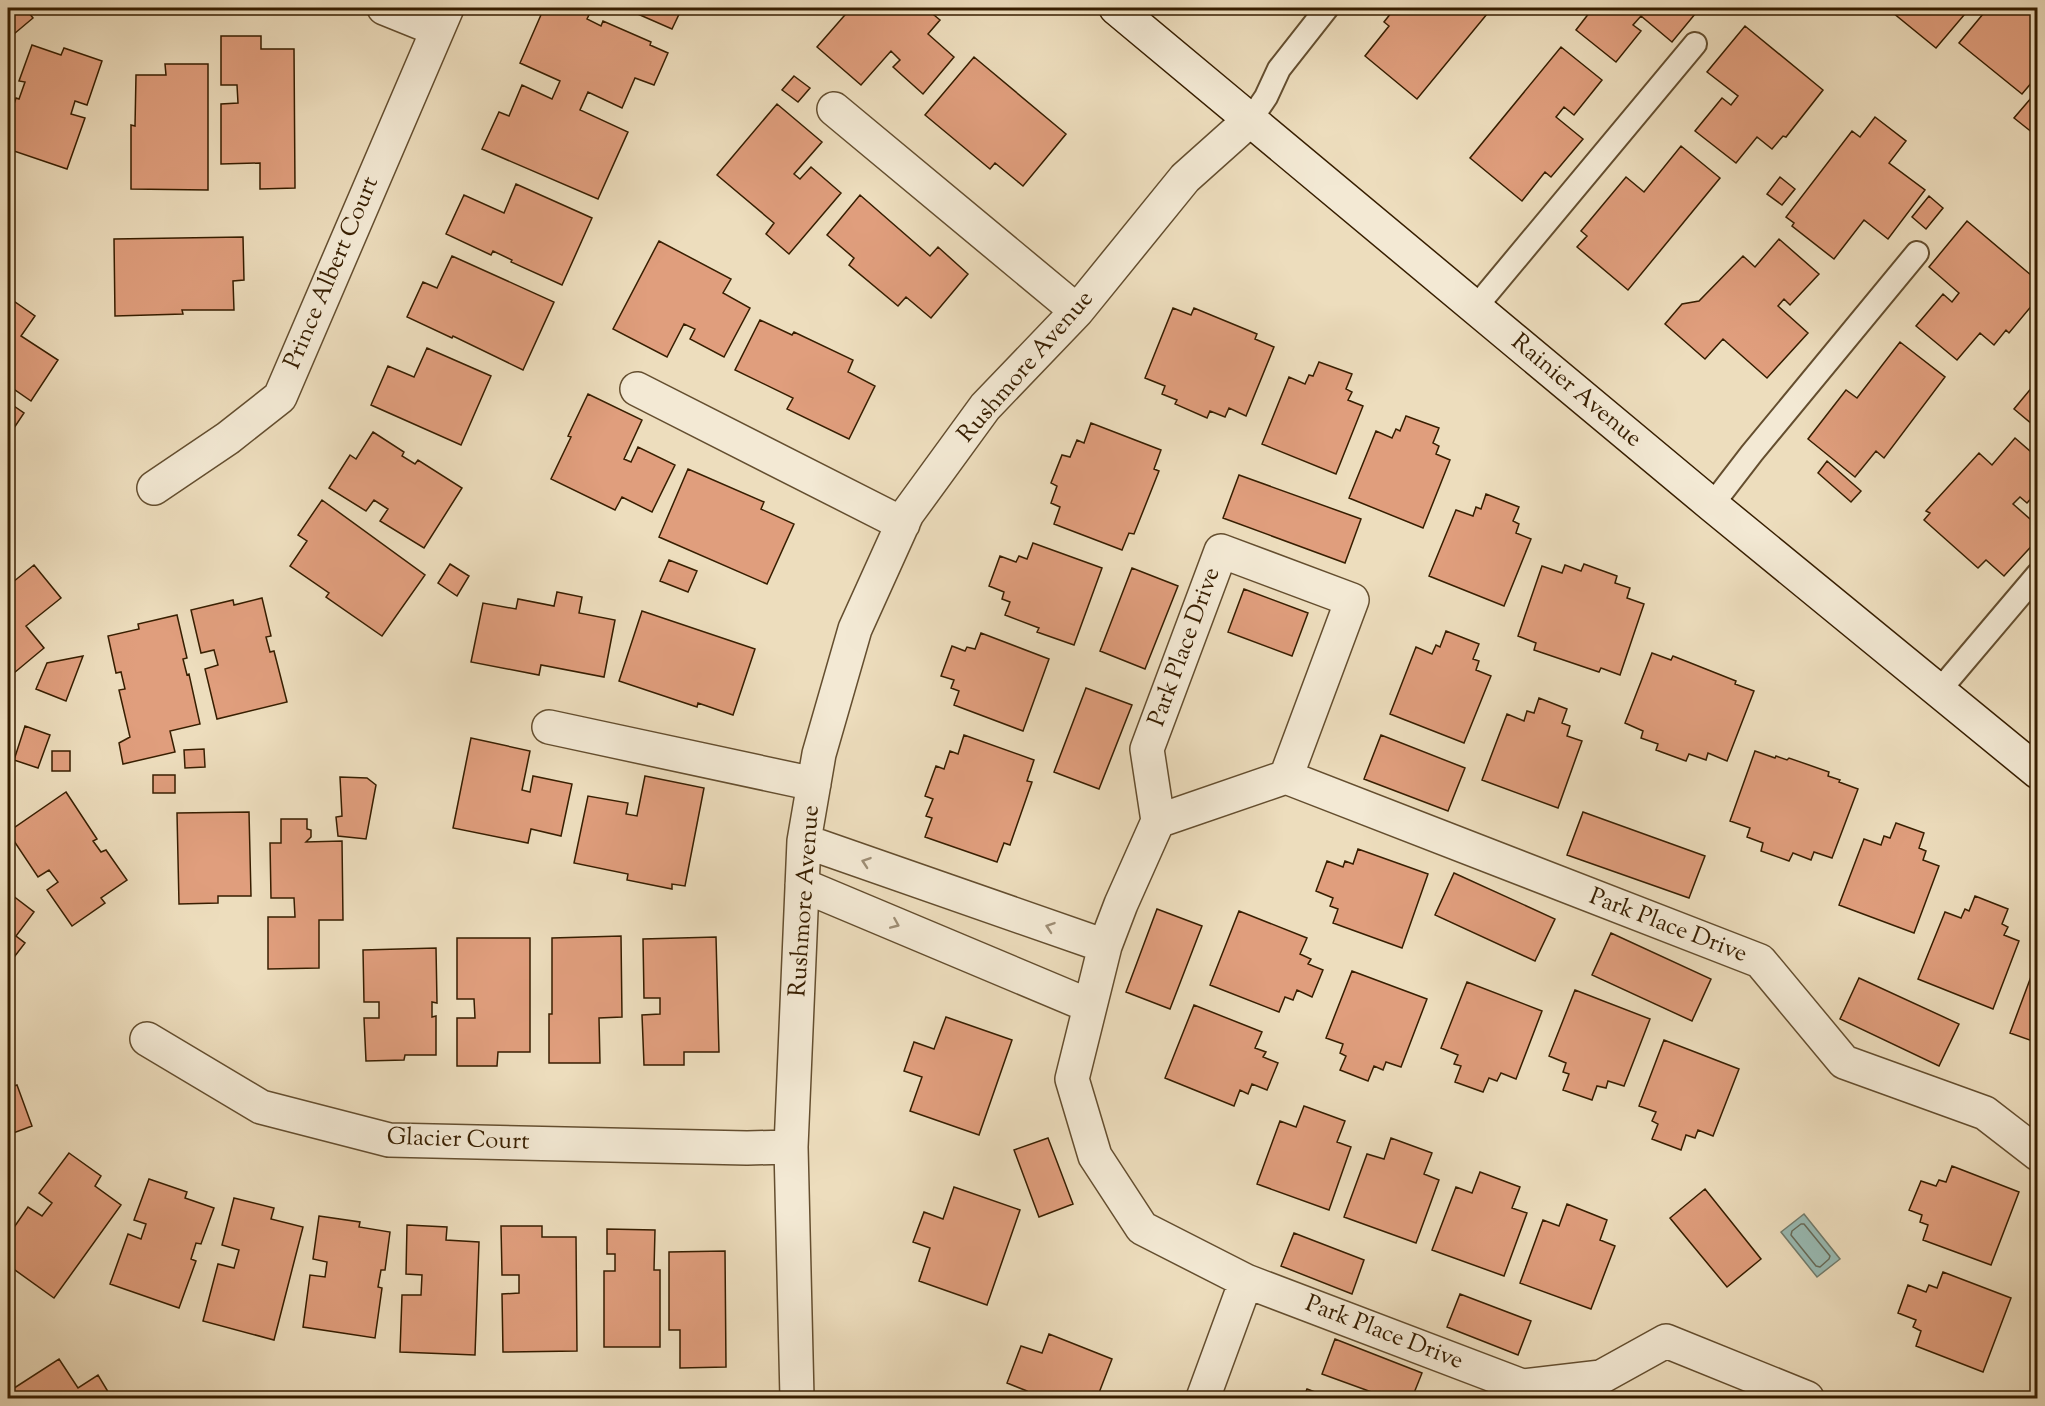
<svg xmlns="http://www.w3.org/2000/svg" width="2045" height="1406" font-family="'Sorts Mill Goudy',serif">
<rect width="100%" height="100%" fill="#edddbd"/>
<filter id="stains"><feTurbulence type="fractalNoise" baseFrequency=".00333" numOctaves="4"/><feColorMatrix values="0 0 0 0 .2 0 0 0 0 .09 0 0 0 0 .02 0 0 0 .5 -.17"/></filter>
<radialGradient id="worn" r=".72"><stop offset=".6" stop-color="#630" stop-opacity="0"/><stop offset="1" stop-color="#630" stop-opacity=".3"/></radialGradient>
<!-- water -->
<path fill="#99bbb4" stroke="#727c6c" stroke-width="1.5" d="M1804,1214L1840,1259L1817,1277L1781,1232Z"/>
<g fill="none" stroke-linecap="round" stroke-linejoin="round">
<!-- shore -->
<path stroke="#686c5a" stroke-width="1.5" d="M1801,1224H1804L1830,1256L1829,1259L1820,1267L1816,1266L1791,1235L1792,1231Z"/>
</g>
<!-- building -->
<path fill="#e09e7d" stroke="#371e00" stroke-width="1.5" d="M8,8H25L33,18L8,39Z
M544,8H571L589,15L587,19L601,26L603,21L651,42L650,45L668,53L654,85L635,78L622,108L588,92L580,110L628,132L598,199L482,149L499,112L509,116L522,85L552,99L560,81L520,63Z
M624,8H682L672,29Z
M851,8H930L928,10L940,20L928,34L954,57L923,94L893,67L900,60L891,51L861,85L817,47Z
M1395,8H1492L1417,99L1365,56L1389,26L1384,22Z
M1593,8H1700L1672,42L1641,16L1633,25L1641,31L1616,62L1576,30Z
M1887,8H1970L1936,48Z
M1988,8H2035L2038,10V75L2022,94L1959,43Z
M1745,26L1823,90L1786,137L1783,136L1772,149L1757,137L1736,163L1695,131L1722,98L1731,105L1738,96L1707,72Z
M221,36H261V49H294L295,188L260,189V163L221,164V104L238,103L237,85H221Z
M32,45L61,55L64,48L102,61L87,105L75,101L71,114L85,118L67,169L8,149V122L16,98L19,99L25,82L19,81Z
M1561,47L1602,80L1574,115L1564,107L1556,117L1583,139L1551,177L1545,172L1522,201L1470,158Z
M974,57L1066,134L1023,186L995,163L990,169L925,115Z
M165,64H208V190L131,189V125L135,126L136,75H166Z
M794,76L810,88L798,102L782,90Z
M2038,90V137L2014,118Z
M777,104L822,142L794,174L800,179L811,167L841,193L789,254L766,234L774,223L717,175Z
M1875,117L1906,141L1889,163L1925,190L1888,239L1864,220L1834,259L1792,226L1794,223L1786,217L1852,131L1860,137Z
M1681,146L1720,178L1628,290L1577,247L1587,236L1581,231L1626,177L1644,192Z
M1780,177L1795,189L1782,205L1767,194Z
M516,184L592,218L562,285L511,262L512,260L493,251L491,255L446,234L464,195L504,213Z
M860,195L930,256L938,247L968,274L931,318L906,297L898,306L849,265L854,258L827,235Z
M1929,196L1943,208L1926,229L1912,217Z
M1967,221L2038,281V298L2009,333L2006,330L1994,345L1980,333L1957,360L1916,326L1943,294L1952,302L1959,293L1929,267Z
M243,237L244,280L233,281L234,310H182L183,314L115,316L114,239Z
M1779,239L1819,274L1790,305L1784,299L1778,306L1808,333L1767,378L1723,339L1705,359L1665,324L1682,304L1699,301L1743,256L1755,267Z
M659,241L731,279L723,293L750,308L724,357L690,339L695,329L684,324L667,357L613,329Z
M452,256L554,302L523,370L453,336L452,338L407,317L423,282L437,288Z
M8,297L35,316L21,336L58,360L31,401L8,385Z
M1173,308L1191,315L1194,308L1257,334L1255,339L1274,347L1246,416L1229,408L1225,417L1210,411L1207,418L1175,404L1177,400L1162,394L1165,386L1145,378Z
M760,320L792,335L794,332L853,360L848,372L875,386L849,439L787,409L793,398L735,370Z
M1900,342L1945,377L1884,458L1876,451L1855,477L1808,439L1846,390L1857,398Z
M427,348L491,376L461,445L371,405L388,366L414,377Z
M1319,362L1352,374L1346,389L1352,392L1348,400L1363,406L1336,474L1262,444L1289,377L1305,384L1309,375L1313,376Z
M2038,380V429L2014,409Z
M588,394L642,420L624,459L631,462L638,447L675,465L652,512L622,497L615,510L551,479L571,437L568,436Z
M8,402L24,413L8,437Z
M1406,416L1439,428L1433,443L1439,446L1436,454L1450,460L1423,528L1349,498L1376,431L1392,438L1396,429L1400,431Z
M1091,423L1161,450L1154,469L1159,471L1134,534L1129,533L1122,550L1054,524L1060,507L1051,503L1057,486L1051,483L1062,455L1070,457L1077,440L1084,443Z
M373,432L404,452L402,456L415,464L418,460L462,488L424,548L380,521L388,509L374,500L366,511L329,488L350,455L356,459Z
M2015,438L2038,458V491L2027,503L2020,497L2013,504L2038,526V539L2004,576L1986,560L1978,568L1924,520L1930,513L1926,511L1979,453L1992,465Z
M1827,461L1861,491L1851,502L1818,473Z
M688,469L764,502L761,509L794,524L767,584L659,537Z
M1239,475L1361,519L1345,563L1223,518Z
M1486,494L1519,507L1513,521L1519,524L1516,533L1531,539L1504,606L1429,576L1456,510L1473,516L1476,507L1481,509Z
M322,500L425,575L382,636L326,597L329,593L290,566L307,541L298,535Z
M1033,543L1102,568L1074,645L1037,632L1039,628L1005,615L1010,602L1002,599L1004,592L989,586L1000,556L1016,562L1019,556L1027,559Z
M669,560L697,571L688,592L660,581Z
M450,564L469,576L457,596L438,583Z
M1584,564L1617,576L1615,583L1630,588L1627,598L1644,604L1620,675L1601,668L1599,672L1534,650L1536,643L1518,636L1542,566L1562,573L1565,565L1581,571Z
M34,565L61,598L26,626L44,648L8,678V586Z
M1132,568L1178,586L1145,669L1100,651Z
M1244,589L1308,613L1292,656L1228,632Z
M557,592L582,597L579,613L615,620L604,677L541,665L539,675L471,662L483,603L516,609L518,599L554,606Z
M262,598L271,636L266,637L270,652L274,651L287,702L217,719L205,669L218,665L214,650L201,653L191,610L233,600L234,605Z
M642,611L755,649L733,715L698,703L697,707L619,681Z
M177,615L187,658L183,659L187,675L189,674L200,724L170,731L175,752L123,764L119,743L130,737L119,690L125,689L121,672L116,673L108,636L139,629L138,624Z
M1446,631L1479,644L1473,659L1479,661L1476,670L1491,676L1464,743L1390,714L1416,647L1432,654L1436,645L1440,647Z
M981,633L1049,659L1023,731L954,705L959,691L951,688L954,680L941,676L952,646L965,651L967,647L975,649Z
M1652,653L1671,660L1673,656L1736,681L1735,684L1754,691L1727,761L1708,753L1706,760L1689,754L1686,761L1656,750L1658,744L1641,738L1643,731L1625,723Z
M83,656L66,701L36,689L47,663Z
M1086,688L1132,705L1099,789L1054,772Z
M1539,698L1567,709L1562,723L1570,726L1567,736L1582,741L1558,808L1482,780L1507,714L1524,721L1527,711L1534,713Z
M25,726L50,735L38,768L14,760Z
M964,735L1034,760L1027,781L1032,782L1010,845L1004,843L997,862L925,837L932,818L926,816L933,799L925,796L936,766L944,769L950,751L958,754Z
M1381,735L1465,768L1448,811L1364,779Z
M471,738L530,751L522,790L530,792L533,776L572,784L561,836L531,829L528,843L453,828Z
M204,749L205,767L185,768L184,750Z
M52,751H70V771H52Z
M1755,751L1775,758L1776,756L1787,760L1789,758L1829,772L1828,776L1840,780L1839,782L1858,789L1832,858L1814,852L1811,860L1793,853L1789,861L1761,851L1763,843L1747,837L1750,828L1730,821Z
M153,775H175V793H153Z
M645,776L704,788L685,886L672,884V889L627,880L628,874L574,863L588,796L628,803L626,814L637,816Z
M340,777L367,778L376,785L366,839L338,836L336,817L342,816Z
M66,792L97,839L93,841L101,852L106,850L127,880L101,898L105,903L72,926L47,890L58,882L49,870L38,877L8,832Z
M249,812L251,896H218V903L179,904L177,813Z
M1583,812L1705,856L1689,898L1567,855Z
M281,819H307V829L311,830V837L306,842L342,841L343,920H319V968L268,969V917H295L294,898H271L270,843H281Z
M1896,823L1924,833L1919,848L1926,851L1923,860L1939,866L1914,933L1839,905L1864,839L1881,845L1884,836L1890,838Z
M1358,849L1428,874L1402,948L1333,923L1338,909L1330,906L1333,898L1316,891L1327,861L1343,867L1345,861L1353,864Z
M1454,873L1555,919L1535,961L1435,915Z
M8,892L34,912L16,936L25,943L8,965Z
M1975,896L2008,909L2002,924L2008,927L2004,935L2019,941L1993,1009L1918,979L1945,912L1961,918L1965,909L1969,911Z
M1157,909L1202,926L1170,1009L1126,992Z
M1239,911L1307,938L1300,954L1311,959L1308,964L1323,970L1312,997L1297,990L1293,1000L1285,997L1279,1012L1210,985Z
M1611,933L1711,979L1692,1021L1592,975Z
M621,936L622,1017L599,1018L600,1063H549V1014H552V938Z
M716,937L719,1052H684V1065H644L642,1015L660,1014V998H644L643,939Z
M457,938H530V1052H498L497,1066H457V1018H475L474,999H457Z
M436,948L437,1003L432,1002V1017L436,1016V1055H405L404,1060L366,1061L364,1018H379V1002H364L363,950Z
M2035,966L2038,967V1043L2010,1033Z
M1352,971L1427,999L1401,1067L1386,1062L1383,1070L1374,1066L1368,1081L1340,1070L1346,1056L1340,1053L1343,1044L1326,1038Z
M1859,978L1959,1024L1939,1066L1840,1019Z
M1467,982L1542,1011L1516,1079L1501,1073L1497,1081L1489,1078L1483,1092L1455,1082L1461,1066L1454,1064L1458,1055L1441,1048Z
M1575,990L1650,1019L1624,1086L1608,1081L1606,1088L1597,1086L1592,1100L1563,1090L1569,1074L1563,1072L1566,1063L1549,1056Z
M1194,1005L1262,1032L1255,1048L1266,1052L1263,1057L1278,1063L1267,1090L1252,1084L1248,1094L1240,1090L1234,1106L1165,1078Z
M8,1011L14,1012L9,1051L8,1050Z
M946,1017L1012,1040L979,1135L910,1111L922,1077L904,1071L914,1042L934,1049Z
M1664,1040L1739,1069L1713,1136L1698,1130L1695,1138L1686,1135L1681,1150L1652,1139L1658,1124L1652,1121L1656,1112L1639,1106Z
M17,1085L32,1126L8,1135V1088Z
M1304,1106L1345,1121L1337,1142L1351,1147L1329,1210L1257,1184L1280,1121L1296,1127Z
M1048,1138L1073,1204L1039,1217L1014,1150Z
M1391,1138L1432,1153L1424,1174L1439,1180L1416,1243L1344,1217L1367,1154L1384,1159Z
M69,1153L101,1176L95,1186L121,1205L54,1298L8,1265V1236L28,1207L42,1216L52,1203L39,1193Z
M1952,1166L2019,1192L1991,1265L1923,1240L1928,1225L1920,1222L1922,1215L1909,1210L1921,1181L1936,1186L1939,1180L1946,1182Z
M1480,1172L1520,1187L1512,1208L1527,1213L1504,1276L1432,1250L1456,1187L1472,1193Z
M149,1179L187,1192L185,1198L214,1208L201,1244L196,1243L191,1259L196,1261L179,1308L110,1284L128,1234L141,1239L146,1224L134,1220Z
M954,1187L1020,1210L987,1305L919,1281L930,1248L913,1242L924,1212L943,1219Z
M1705,1189L1761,1259L1727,1287L1670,1218Z
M234,1198L274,1208L271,1219L303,1227L274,1340L203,1321L218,1264L234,1268L239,1250L222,1245Z
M1567,1204L1607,1220L1600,1240L1615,1246L1591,1309L1520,1283L1543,1220L1559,1226Z
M319,1216L360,1222L359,1227L390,1232L385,1270H381L378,1287L382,1288L375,1338L303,1327L310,1275L325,1277L327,1262L313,1259Z
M407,1225L447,1227L446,1240L479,1242L475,1355L400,1352L402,1295H421L422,1275L406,1274Z
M501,1226H542V1237H576L577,1351L503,1352L502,1294L519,1293V1275H502Z
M607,1229L655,1230L654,1270H660V1347H604V1271H615V1254H607Z
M1294,1233L1364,1260L1352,1294L1281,1266Z
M725,1251L726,1367L680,1368V1330H669V1252Z
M1943,1272L2011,1298L1983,1372L1916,1346L1921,1331L1913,1327L1916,1320L1898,1313L1908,1285L1926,1292L1929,1285L1937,1288Z
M1460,1294L1531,1321L1518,1355L1447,1327Z
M1049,1334L1112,1359L1097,1398H1024L1027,1391L1007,1383L1021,1346L1042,1353Z
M1335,1339L1422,1373L1412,1398H1388L1322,1374Z
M59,1359L78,1388L98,1375L110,1395L104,1398H8V1392Z
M1307,1389L1331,1398H1291L1293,1393L1304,1396Z"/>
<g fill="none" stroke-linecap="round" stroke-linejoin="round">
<!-- lane casing -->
<g stroke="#644e2f" stroke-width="26">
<path id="lane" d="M1251,119L1266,97L1279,69L1327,8
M1475,308L1695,44
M1712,505L1752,453L1917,253
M1938,692L2038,574"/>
</g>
<!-- street casing -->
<g stroke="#644e2f" stroke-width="36">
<path id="street" d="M384,8L436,29
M834,109L1077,311
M637,389L903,524
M154,488L228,438L280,397L447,8
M549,727L814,784
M1158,821L1147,749L1221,551L1352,600L1286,777
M804,841L1105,946
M802,885L1090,1006
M147,1039L261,1107L389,1140L747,1148L791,1147
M797,1398L791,1147L804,841L819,754L855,629L907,514L985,407L1077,311L1185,178L1251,119
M1203,1398L1246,1281
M1807,1398L1666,1341L1601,1377L1522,1386L1246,1281L1142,1228L1095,1156L1072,1079L1105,946L1121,904L1158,821L1286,777L1760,961L1844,1062L1985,1113L2038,1154"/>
</g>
<!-- secondary casing -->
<g stroke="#371e00" stroke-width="36">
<path id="secondary" d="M1116,8L1712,505L2038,772"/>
</g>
<!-- lane -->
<use href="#lane" stroke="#f3e9d4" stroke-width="22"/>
<!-- street -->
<use href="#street" stroke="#f3e9d4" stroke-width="33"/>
<!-- secondary -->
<use href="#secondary" stroke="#f3e9d4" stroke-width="33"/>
</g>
<!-- one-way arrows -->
<defs><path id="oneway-chevron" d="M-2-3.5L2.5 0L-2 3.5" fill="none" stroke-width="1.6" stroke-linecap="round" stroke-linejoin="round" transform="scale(1.5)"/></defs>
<g stroke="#9e8e75">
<use href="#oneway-chevron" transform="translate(866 862) rotate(-161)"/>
<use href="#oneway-chevron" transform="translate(895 924) rotate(23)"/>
<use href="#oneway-chevron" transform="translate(1050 927) rotate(-161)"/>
</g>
<g text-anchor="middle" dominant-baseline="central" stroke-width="5" stroke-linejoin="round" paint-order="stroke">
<!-- street labels -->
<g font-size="24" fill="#371e00" stroke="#f3e9d4">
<text transform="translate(332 273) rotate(-67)">Prince Albert Court</text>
<text transform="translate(1026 367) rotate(-49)">Rushmore Avenue</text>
<text transform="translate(1576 391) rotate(40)">Rainier Avenue</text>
<text transform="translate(1185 647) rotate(-70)">Park Place Drive</text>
<text transform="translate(805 901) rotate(-86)">Rushmore Avenue</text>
<text transform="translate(1668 926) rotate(21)">Park Place Drive</text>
<text transform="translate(458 1140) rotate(2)">Glacier Court</text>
<text transform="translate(1384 1333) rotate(21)">Park Place Drive</text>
</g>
</g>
<!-- margin -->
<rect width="2045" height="1406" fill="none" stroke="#edddbd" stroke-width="30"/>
<rect x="9" y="9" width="2027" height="1388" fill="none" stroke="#371e00" stroke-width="3"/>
<rect x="15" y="15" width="2015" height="1376" fill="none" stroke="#371e00" stroke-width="1.5"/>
<rect width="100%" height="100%" filter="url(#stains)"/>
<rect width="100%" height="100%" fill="url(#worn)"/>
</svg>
